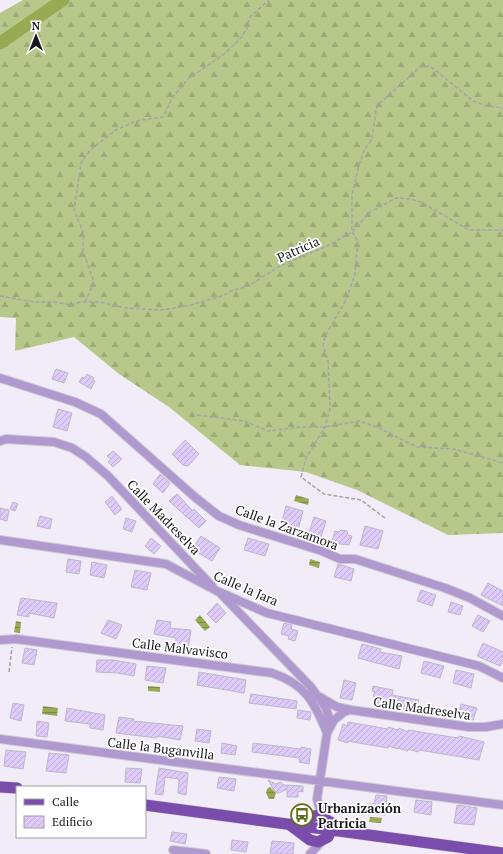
<svg xmlns="http://www.w3.org/2000/svg" width="503" height="854" font-family="'PT Serif',serif">
<defs>
<pattern id="forest-firs" width="22" height="20" patternUnits="userSpaceOnUse"><rect width="22" height="20" fill="#b8c88a"/><path d="M5 1l3.5 6h-7zM16 11l3.5 6h-7z" fill="#9dab76"/></pattern>
<pattern id="water-rules" width="6" height="5" patternUnits="userSpaceOnUse"><rect width="6" height="5" fill="#98ab54"/><path d="M0 2.5h6" fill="none" stroke="#7b8a45"/></pattern>
<pattern id="building-hatch" width="6" height="6" patternUnits="userSpaceOnUse"><rect width="6" height="6" fill="#decafb"/><path d="M-1 1l2-2M0 6l6-6M5 7l2-2" fill="none" stroke="#beadd7"/></pattern>
</defs>
<rect width="100%" height="100%" fill="#f1ecf8"/>
<!-- forest -->
<path fill="url(#forest-firs)" d="M23,0H503V533L448,535L357,490L306,472L240,465L169,407L119,374L74,337L15,351L16,318L0,317V13Z"/>
<!-- water -->
<path fill="url(#water-rules)" d="M296,495L309,499L308,505L294,501Z
M310,559L320,562L319,568L309,565Z
M200,615L210,627L205,631L195,620Z
M16,621L21,622L20,633L14,632Z
M148,686L160,687V692L148,691Z
M43,706L58,708L57,716L42,714Z
M270,787L276,793L274,799H269L266,793L267,789Z
M370,817L382,818L381,823L369,822Z"/>
<g fill="none" stroke-linecap="round" stroke-linejoin="round">
<!-- river -->
<path stroke="#98ab54" stroke-width="13" d="M0,43L63,0"/>
</g>
<!-- building -->
<path fill="url(#building-hatch)" stroke="#bdb8c4" d="M56,369L68,373L64,383L52,379Z
M87,374L94,378L93,380L95,381L91,389L79,382L82,377L85,378Z
M58,409L72,413L67,431L53,427Z
M185,440L199,454L188,466L183,465L172,454Z
M113,451L122,459L113,467L108,462L111,459L107,456Z
M160,474L170,483L163,493L153,484Z
M177,494L193,511L194,509L206,521L199,528L169,501Z
M112,496L122,509L115,515L105,502Z
M13,502L18,504L15,511L10,509Z
M286,506L303,511L297,534L280,529Z
M0,508L9,510L7,521L0,519Z
M40,516L52,519L50,529L37,526Z
M314,517L326,521L321,537L309,533Z
M126,518L136,521L132,532L123,529Z
M365,526L383,531L378,549L360,545Z
M341,530L347,531L348,535L352,536L349,545L340,544L332,541L335,531L339,532Z
M201,536L220,548L212,561L192,549Z
M151,538L161,546L154,554L145,546Z
M248,538L269,544L265,556L244,550Z
M68,559L81,561L79,574L66,572Z
M92,562L107,565L104,578L90,575Z
M338,564L354,569L351,581L334,577Z
M135,570L151,573L147,590L131,587Z
M488,583L503,591V606L481,595Z
M421,590L436,595L432,606L417,601Z
M21,598L57,603L54,618L29,613V617L17,615Z
M451,602L463,606L460,615L448,612Z
M217,603L226,613L216,623L207,614Z
M478,615L490,621L483,632L472,626Z
M108,620L122,625L116,639L101,633Z
M157,620L171,622L170,628L191,630L188,650L175,648L176,638L154,634Z
M284,623L292,625L291,629L298,631L295,641L288,639L289,636L281,634Z
M483,643L503,652V659L500,666L477,656Z
M362,644L381,649L380,652L402,656L399,669L358,658Z
M25,648L37,650L34,665L22,663Z
M97,660H113L136,664L134,676L118,673L96,672Z
M424,661L444,666L440,678L421,673Z
M147,666L166,668L163,683L145,680Z
M456,670L474,674L471,688L453,683Z
M199,672L246,680L244,693L197,685Z
M344,680L356,683L352,700L340,698Z
M373,686L393,690L392,695L419,700L416,712L399,708L401,701L386,700L384,705L375,704L376,697L373,696L375,692L372,691Z
M251,694L297,701L296,709L249,703Z
M13,703L24,705L21,721L10,718Z
M461,704L477,708L473,720L458,716Z
M67,708L105,715L103,730L90,728V724L65,721Z
M298,710L311,712L310,720L297,718Z
M119,717L134,719L133,721L183,726L180,740L157,736V738L116,733Z
M37,721L49,723L47,737L36,736Z
M348,722L388,729V727L398,730L399,728L408,732V730L458,738L459,736L484,742L479,760L419,750L418,752L408,749V751L398,748V749L388,746V748L358,743L348,741V743L338,740L343,724L347,726Z
M197,729L211,731L209,743L195,741Z
M222,743L237,746L235,755L221,753Z
M253,743L301,749V747L311,749L309,764L299,762L300,758L252,752Z
M6,750L26,752L23,769L4,766Z
M49,753L69,755L66,773L46,771Z
M126,768L142,769L140,783L125,782Z
M159,768L188,773L186,795L178,793L179,779L165,777L163,795L155,794Z
M219,777L236,779L234,791L217,788Z
M268,780L276,784L280,782L284,785L303,786V792L298,791V797H287V789L279,793L275,792Z
M376,795L387,796L385,815L366,812L367,804H374Z
M416,800L432,802L431,815L414,812Z
M457,805L477,808L474,825L454,823Z
M172,832L187,834L185,844L170,841Z
M232,840L248,842L246,852L231,850Z
M272,841L294,843L293,854H270Z"/>
<g fill="none" stroke-linecap="round" stroke-linejoin="round">
<!-- minor casing -->
<g stroke="#cecad4" stroke-width="10">
<path id="minor" d="M0,378L75,402L101,414L196,498L219,516L239,525L322,551L340,559H355L445,588L470,598L503,616
M0,441L6,439L54,442L72,448L86,457L108,476L212,586
M0,540L166,564L217,591L267,613L479,666L503,678
M221,594L311,687L326,708L329,718L327,733
M0,640L16,639L272,673C305,684 314,701 327,733
M320,697L337,707L351,710L469,727H486L503,724
M0,739L503,805
M322,816L317,799L327,733L334,720L344,712L351,710
M173,850L206,854
M310,854L322,841"/>
</g>
<!-- major casing -->
<g stroke="#cecad4" stroke-width="12">
<path id="major" d="M0,787L17,788
M145,805L503,853
M294,823L318,815L341,828
M290,825L310,840L318,842L328,837L331,830L330,824"/>
</g>
<!-- path -->
<path stroke="#a6a3ac" stroke-width="1.5" stroke-dasharray="4 2" stroke-linecap="butt" d="M0,296L34,302H54L72,305L80,302H100L126,308L160,310L188,306L222,296L231,291L248,286L280,266L327,246L352,232L370,212L396,198L410,199L421,202L469,230H503
M85,302L94,282L83,251V232L74,210L81,163L90,150L116,130L136,121L163,117L173,97L188,79L224,54L241,38L247,28L250,17L269,0
M197,415L244,421L268,431L300,427H325L359,421L377,427L417,447L454,449L503,463
M385,518L361,500L324,494L301,477L306,458L325,427L330,409L328,360L323,346L325,336L346,300L355,274L358,241L352,232V194L359,165L364,150L372,139L376,110L378,105L420,67L430,66L473,101L487,106L503,108
M9,672L12,647"/>
<!-- minor -->
<use href="#minor" stroke="#af99ce" stroke-width="8"/>
<!-- major -->
<use href="#major" stroke="#7a4dac" stroke-width="11"/>
</g>
<!-- icons -->
<defs>
<g id="bus-ring" transform="scale(1.15)"><circle r="9.5" fill="#fff" stroke="#606f1b" stroke-width="1.5"/><path d="M-5-6H5V4H4V6H2V4H-2V6H-4V4H-5ZM-3.5-4V0h7V-4ZM-3.5 1.2v1.5H-2V1.2ZM2 1.2v1.5H3.5V1.2Z" fill="#606f1b"/></g>
</defs>
<g fill-rule="evenodd">
<use href="#bus-ring" x="302" y="815"/>
</g>
<g text-anchor="middle" dominant-baseline="central" stroke-width="3.5" stroke-linejoin="round" paint-order="stroke">
<!-- street labels -->
<g font-size="13" fill="#17161a" stroke="#fff">
<text transform="translate(298 249) rotate(-24)">Patricia</text>
<text transform="translate(164 517) rotate(46)">Calle Madreselva</text>
<text transform="translate(287 527) rotate(20)">Calle la Zarzamora</text>
<text transform="translate(246 588) rotate(23)">Calle la Jara</text>
<text transform="translate(180 648) rotate(7)">Calle Malvavisco</text>
<text transform="translate(422 708) rotate(8)">Calle Madreselva</text>
<text transform="translate(161 748) rotate(7)">Calle la Buganvilla</text>
</g>
<!-- poi labels -->
<g font-size="13" font-weight="bold" fill="#17161a" stroke="#fff" text-anchor="start">
<text x="318" y="808">Urbanización<tspan x="318" dy="15">Patricia</tspan></text>
</g>
</g>
<!-- legend -->
<rect x="16" y="786" width="130" height="52" fill="#ffffff" stroke="#a2a2a3"/>
<rect x="24" y="799" width="20" height="6" fill="#7a4dac" stroke="#a2a2a3"/>
<text x="52" y="806" font-size="12" fill="#17161a">Calle</text>
<rect x="24" y="816" width="20" height="12" fill="url(#building-hatch)" stroke="#a2a2a3"/>
<text x="52" y="826" font-size="12" fill="#17161a">Edificio</text>
<!-- north arrow -->
<g transform="translate(36 36)" stroke="#ffffff" stroke-width="3" paint-order="stroke">
<path d="M0-3L7 15L0 10L-7 15Z" fill="#17161a"/>
<text y="-6" font-size="11" font-weight="bold" text-anchor="middle" fill="#17161a">N</text>
</g>
</svg>
